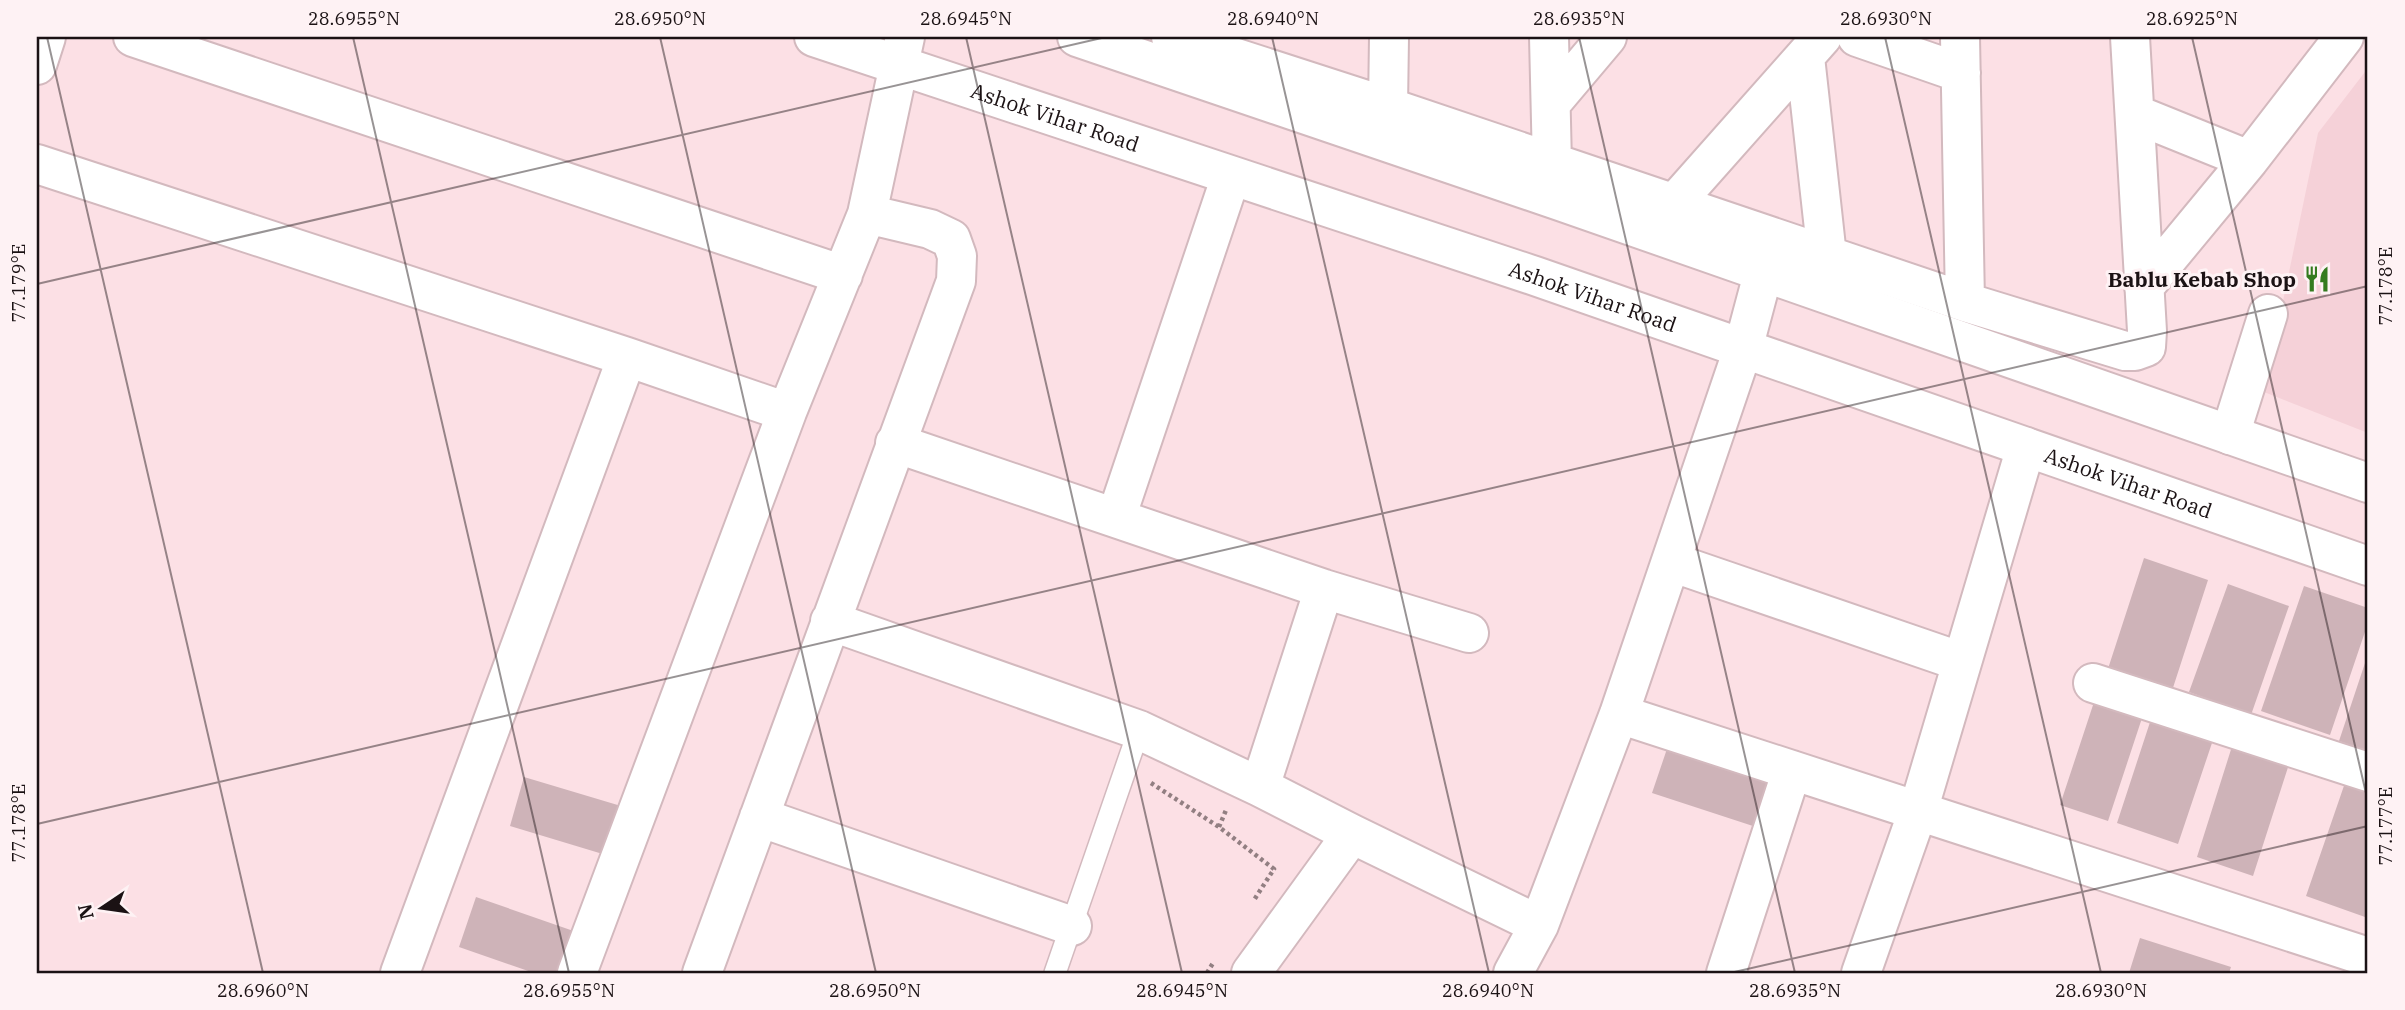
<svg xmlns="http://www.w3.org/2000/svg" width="2405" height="1010" font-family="'IBM Plex Serif',serif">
<rect width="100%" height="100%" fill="#fce0e5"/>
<!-- built -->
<path fill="#f5d1d8" d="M2368,68V433L2264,392L2318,133Z"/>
<!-- building -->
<path fill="#ceb3b8" d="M2144,558L2208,580L2169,700L2105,678Z
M2228,584L2289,606L2251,715L2189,692Z
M2304,586L2368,608V623L2330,735L2261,711Z
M2368,654V751L2339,741Z
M2095,699L2143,715L2108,821L2060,805Z
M2153,713L2215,734L2178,844L2117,823Z
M1670,740L1774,775L1756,827L1652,793Z
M2234,740L2291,758L2253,876L2197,857Z
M524,777L621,806L606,855L510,826Z
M2347,777L2368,785V908L2365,917L2306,896Z
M476,897L585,935L572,973H534L459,947Z
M2140,938L2231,967L2229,973H2129Z"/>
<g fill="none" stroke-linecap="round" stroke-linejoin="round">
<!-- service casing -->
<g stroke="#d3b9be" stroke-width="24">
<path id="service" d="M1055,973L1139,730"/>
</g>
<!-- minor casing -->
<g stroke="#d3b9be" stroke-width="42">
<path id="minor" d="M133,37L843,275
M1171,37L1388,107L1965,302L2125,351H2135L2146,347L2147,331L2130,37
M1549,37L1552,164
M1857,37L1961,73
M1960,37L1965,302
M1805,57L1827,256
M1553,101L1607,37
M1388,107L1389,37
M2135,114L2249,160
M37,164L627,357L787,412
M1673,205L1822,37
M2144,287L2249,160L2344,37
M2230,435L2268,314
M895,443L1324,589L1469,633
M1116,518L1231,176
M1671,562L1962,662
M830,621L1139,730L1260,787L1352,834L1539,925
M2093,683L2368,772
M1619,714L2368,957
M1260,787L1324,589
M759,817L1072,926
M400,973L627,357
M577,973L787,412L867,214L905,37
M702,973L956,281L957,256L951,239L930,229L867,214
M1251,973L1352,834
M1513,973L1539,925L1619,714L1743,349L1763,274
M1726,973L1792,770
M1861,973L1918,811L2026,447"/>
</g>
<!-- tertiary casing -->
<g stroke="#d3b9be" stroke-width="42">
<path id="tertiary" d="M37,65L46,37"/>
</g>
<!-- secondary casing -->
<g stroke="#d3b9be" stroke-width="42">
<g id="secondary">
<path id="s1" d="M814,37L1535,276L2368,566"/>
<path d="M1077,37L1560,201L2368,483"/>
</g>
</g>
<!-- path -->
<path stroke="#927f82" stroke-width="4.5" stroke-dasharray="3.5 3.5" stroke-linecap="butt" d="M1151,783L1219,827L1274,869L1254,900
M1219,827L1226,810
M1207,973L1213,963"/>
<!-- service -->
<use href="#service" stroke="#fff" stroke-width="21"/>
<!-- minor -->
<use href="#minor" stroke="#fff" stroke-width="38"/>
<!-- tertiary -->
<use href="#tertiary" stroke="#fff" stroke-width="38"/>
<!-- secondary -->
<use href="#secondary" stroke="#fff" stroke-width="38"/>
</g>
<!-- ticks -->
<path fill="none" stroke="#1b1214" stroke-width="2" stroke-opacity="0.45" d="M47,37L263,973M353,37L569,973M660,37L876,973M966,37L1182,973M1272,37L1489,973M1579,37L1795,973M1885,37L2101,973M2192,37L2368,802M37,284L1106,37M37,824L2368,286M1730,973L2368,826"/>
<!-- icons -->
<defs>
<g id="restaurant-bare" transform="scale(2.1)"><path d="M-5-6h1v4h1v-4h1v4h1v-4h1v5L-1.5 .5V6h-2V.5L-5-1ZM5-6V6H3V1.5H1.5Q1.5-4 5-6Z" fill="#347b1f" stroke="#fef2f4" stroke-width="2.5" paint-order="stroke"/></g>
</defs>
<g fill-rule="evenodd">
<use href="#restaurant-bare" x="2317" y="279"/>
</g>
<g text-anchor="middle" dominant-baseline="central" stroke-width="6" stroke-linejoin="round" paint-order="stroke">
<!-- street labels -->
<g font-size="21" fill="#1b1214" stroke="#fef2f4">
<text stroke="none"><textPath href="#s1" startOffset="254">Ashok Vihar Road</textPath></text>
<text stroke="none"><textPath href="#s1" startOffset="821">Ashok Vihar Road</textPath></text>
<text stroke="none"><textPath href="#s1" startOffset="1388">Ashok Vihar Road</textPath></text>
</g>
<!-- poi labels -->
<g font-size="21" font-weight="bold" fill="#1b1214" stroke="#fef2f4" text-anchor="end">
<text x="2296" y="279">Bablu Kebab Shop</text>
</g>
</g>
<!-- border -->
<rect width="2405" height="1010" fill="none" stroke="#fef2f4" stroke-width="77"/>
<!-- north arrow -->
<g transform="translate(102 908) rotate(257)" stroke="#fef2f4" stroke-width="5" paint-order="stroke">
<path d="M0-5L12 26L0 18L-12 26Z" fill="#1b1214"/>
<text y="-10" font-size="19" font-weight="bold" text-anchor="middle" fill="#1b1214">N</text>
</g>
<rect x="38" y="38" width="2328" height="934" fill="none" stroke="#1b1214" stroke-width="2.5"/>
<g font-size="18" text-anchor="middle" fill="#1b1214">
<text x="354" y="25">28.6955°N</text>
<text x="660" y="25">28.6950°N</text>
<text x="966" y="25">28.6945°N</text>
<text x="1273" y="25">28.6940°N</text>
<text x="1579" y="25">28.6935°N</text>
<text x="1886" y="25">28.6930°N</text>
<text x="2192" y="25">28.6925°N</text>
<text transform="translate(19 283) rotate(-90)" y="6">77.179°E</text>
<text transform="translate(2386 286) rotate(-90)" y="6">77.178°E</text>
<text transform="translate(19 823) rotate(-90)" y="6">77.178°E</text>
<text transform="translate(2386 826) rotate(-90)" y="6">77.177°E</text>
<text x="263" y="997">28.6960°N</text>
<text x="569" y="997">28.6955°N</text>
<text x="875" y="997">28.6950°N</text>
<text x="1182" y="997">28.6945°N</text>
<text x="1488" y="997">28.6940°N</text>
<text x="1795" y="997">28.6935°N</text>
<text x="2101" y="997">28.6930°N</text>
</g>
</svg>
